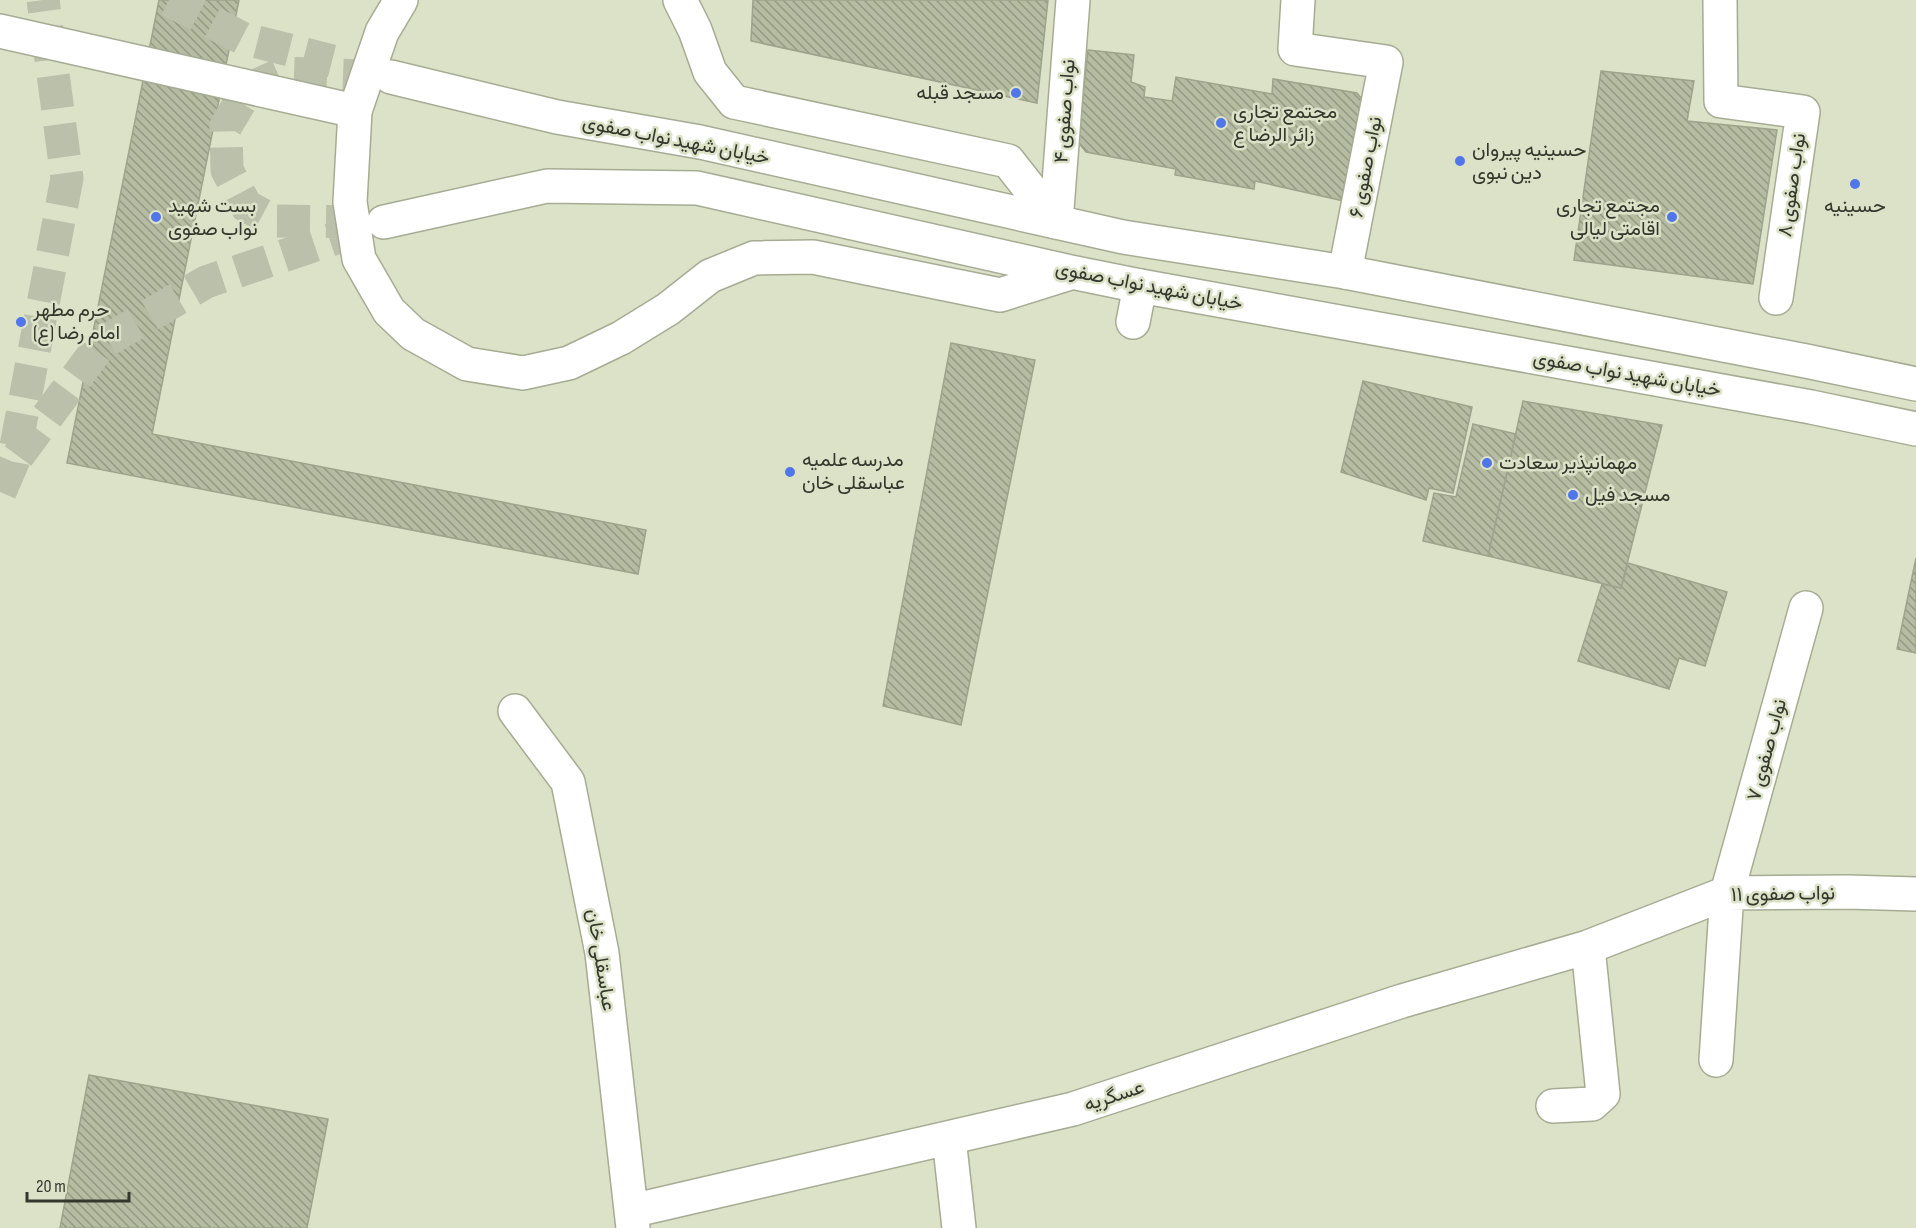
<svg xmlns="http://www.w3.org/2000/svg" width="1916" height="1228" font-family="'Sofia Sans Condensed',Vazirmatn,sans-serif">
<defs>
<pattern id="building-back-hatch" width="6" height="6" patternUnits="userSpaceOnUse" patternTransform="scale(1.5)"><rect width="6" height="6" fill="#b6bca2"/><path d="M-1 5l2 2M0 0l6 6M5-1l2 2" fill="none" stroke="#959a84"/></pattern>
</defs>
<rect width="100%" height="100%" fill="#dce2c8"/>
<!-- building -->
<path fill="url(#building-back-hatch)" stroke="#9ea38b" stroke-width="1.5" d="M159,0H239L152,434L646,530L638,574L67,463Z
M753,0H1048L1037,103L751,41Z
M1088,50L1134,55L1131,82L1145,87L1144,97L1172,101L1176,77L1272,94L1273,79L1357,93L1365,103L1344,201L1255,181L1254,189L1175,175L1176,169L1086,152L1078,142Z
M1601,71L1694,81L1687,121L1777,130L1753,284L1574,260Z
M951,343L1035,360L961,725L883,706Z
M1363,381L1472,407L1453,493L1429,488L1426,500L1341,472Z
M1523,401L1662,425L1621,588L1488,556Z
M1473,424L1516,434L1488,556L1423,541L1434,493L1456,497Z
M1916,558V653L1897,649Z
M1628,563L1727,592L1705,666L1679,658L1669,689L1578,661L1602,584L1621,588Z
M89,1075L328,1119L307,1228H60Z"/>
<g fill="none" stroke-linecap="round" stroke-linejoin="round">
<!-- primary-tunnel -->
<path stroke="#bac0a9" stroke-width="33" stroke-dasharray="33 16" stroke-linecap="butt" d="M169,0L242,38L332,61
M359,222L274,221L246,206L227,170L226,126L248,89L284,73L391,77
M18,456L101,344L206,282L381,223
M0,492L13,462L67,178L43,0"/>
<!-- street casing -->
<g stroke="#a6ac93" stroke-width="36">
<path id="street" d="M1298,0L1295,49L1386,62L1345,272
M1720,0L1721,101L1803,112L1776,298
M0,31L355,111
M1056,222L1073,0
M1133,322L1140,286
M515,711L568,782L602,953L633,1228
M1716,1060L1727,893L1806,608
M1553,1106L1592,1104L1603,1094L1588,947
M949,1138L959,1228
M631,1211L1073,1109L1402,1001L1588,947L1727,893L1848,892L1916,894"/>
</g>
<!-- primary casing -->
<g stroke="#a6ac93" stroke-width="36">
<path id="primary" d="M401,0L382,32L355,111L350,202L359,259L389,311L413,334L467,364L523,373L569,363L621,338L668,309L710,276L754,258L813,257L1000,295L1070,273
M680,0L695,30L710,72L734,102L1008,161L1056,222
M391,77L557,117L700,142L1123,237L1345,272L1806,361L1916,384
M384,222L547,186L697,188L1071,272L1140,286L1811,407L1916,429"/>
</g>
<!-- street -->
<use href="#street" stroke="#fff" stroke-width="33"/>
<!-- primary -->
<use href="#primary" stroke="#fff" stroke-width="33"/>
</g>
<!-- markers -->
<g fill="#5176ea" stroke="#dce2c8" stroke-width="2">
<circle cx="1016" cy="93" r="6"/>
<circle cx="1221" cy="123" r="6"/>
<circle cx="1460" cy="161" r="6"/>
<circle cx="1855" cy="184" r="6"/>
<circle cx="156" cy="217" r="6"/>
<circle cx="1672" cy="217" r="6"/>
<circle cx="21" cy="322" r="6"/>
<circle cx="1487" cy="463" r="6"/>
<circle cx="790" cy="472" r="6"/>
<circle cx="1573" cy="495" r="6"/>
</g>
<g text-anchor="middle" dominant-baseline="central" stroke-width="5" stroke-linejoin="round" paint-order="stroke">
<!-- poi labels -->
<g font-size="20" fill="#34372c" stroke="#dce2c8" text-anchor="start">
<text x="1004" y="93" text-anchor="end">مسجد قبله</text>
<text x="1233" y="112">مجتمع تجاری<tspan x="1233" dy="23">زائر الرضا ع</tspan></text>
<text x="1472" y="150">حسینیه پیروان<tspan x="1472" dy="23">دین نبوی</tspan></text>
<text x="168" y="206">بست شهید<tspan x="168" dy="23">نواب صفوی</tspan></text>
<text x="1660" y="206" text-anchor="end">مجتمع تجاری<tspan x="1660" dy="23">اقامتی لیالی</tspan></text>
<text x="1855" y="206" text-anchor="middle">حسینیه</text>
<text x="33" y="310">حرم مطهر<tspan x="33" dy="23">امام رضا (ع)</tspan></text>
<text x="802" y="460">مدرسه علمیه<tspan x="802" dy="23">عباسقلی خان</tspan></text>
<text x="1499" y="463">مهمانپذیر سعادت</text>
<text x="1585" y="495">مسجد فیل</text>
</g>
<!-- street labels -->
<g font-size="20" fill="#34372c" stroke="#dce2c8">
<text transform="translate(1065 111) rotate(-86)">نواب صفوی ۴</text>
<text transform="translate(676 140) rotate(11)">خیابان شهید نواب صفوی</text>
<text transform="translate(1366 167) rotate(-79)">نواب صفوی ۶</text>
<text transform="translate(1792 185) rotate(-82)">نواب صفوی ۸</text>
<text transform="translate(1149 286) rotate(11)">خیابان شهید نواب صفوی</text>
<text transform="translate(1627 374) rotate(10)">خیابان شهید نواب صفوی</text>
<text transform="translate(1767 750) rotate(-75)">نواب صفوی ۷</text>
<text transform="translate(1783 894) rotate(-1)">نواب صفوی ۱۱</text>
<text transform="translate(601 960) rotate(81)">عباسقلی خان</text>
<text transform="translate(1114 1096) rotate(-18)">عسگریه</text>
</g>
</g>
<!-- scale -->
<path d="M27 1192v9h102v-9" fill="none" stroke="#34372c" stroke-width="3"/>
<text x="36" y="1192" font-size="18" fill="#34372c" stroke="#dce2c8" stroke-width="4.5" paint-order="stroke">20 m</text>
</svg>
